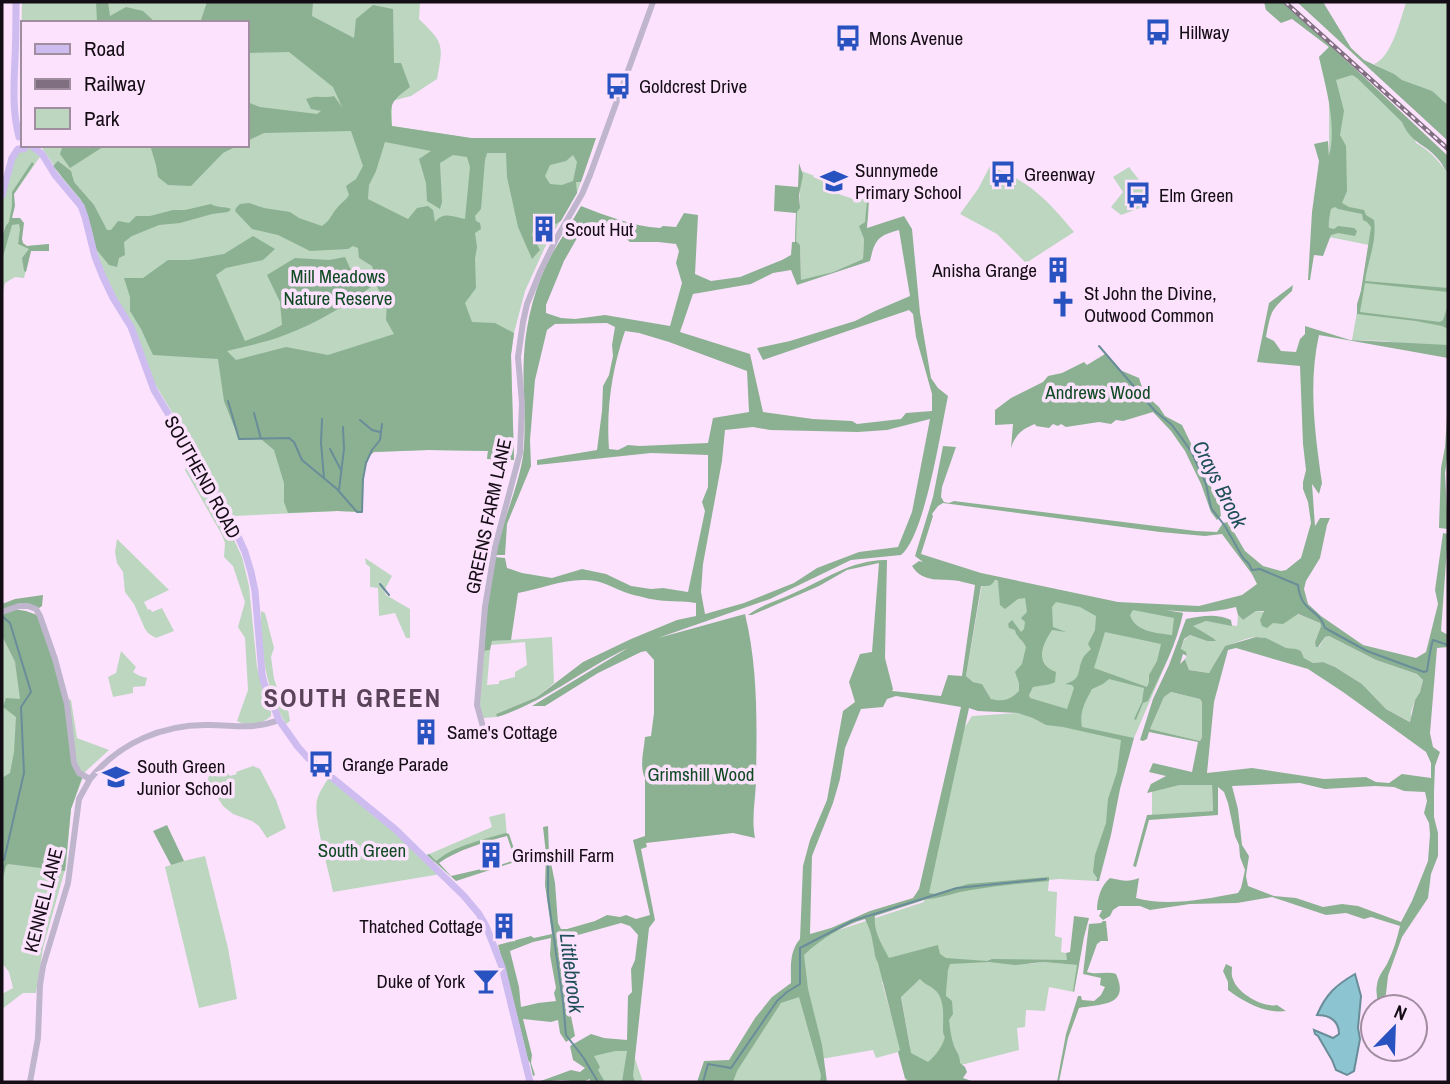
<svg xmlns="http://www.w3.org/2000/svg" width="1450" height="1084" font-family="'Archivo Narrow',sans-serif">
<rect width="100%" height="100%" fill="#fde2fd"/>
<!-- green -->
<path fill="#bcd6c0" fill-rule="evenodd" d="M22,2H420L419,19C445,44 443,45 437,79L411,96L392,101V126L477,139L596,138L577,193L546,245L525,291L514,333L511,355L514,460L487,459L488,451L428,450L374,452C359,461 363,496 362,512L337,511L233,516L206,469L152,379L134,328L108,288L96,249L91,227L81,200L63,179L40,145H247V23H23V119L20,110Z
M1406,2H1448V105C1437,93 1419,87 1404,81C1394,77 1384,69 1374,64C1391,58 1401,19 1406,2Z
M1329,47L1409,123L1416,143C1433,153 1436,159 1448,173V305L1443,321L1448,327V350L1384,341L1352,340L1369,245L1319,235L1329,157V101L1319,57Z
M27,145L42,154L14,194L12,218H20L22,224L18,244L27,246L49,244V251H31L24,278L15,277L5,283L2,295V253L5,225L2,238V195L12,158Z
M990,166C1029,181 1048,200 1074,232L1026,263L997,234L960,214L978,189Z
M1129,167L1143,185L1142,187L1147,193L1150,202L1143,207L1121,215L1111,207L1123,192L1113,177Z
M799,170L830,182L827,189L830,191L856,200L869,198L868,220L860,226L864,239L863,259L833,272L801,281L800,245L795,243L796,212L800,203Z
M191,464L197,469L217,503L242,557L249,586L257,667L271,712V716C262,725 248,727 237,721L248,690L245,638L238,627L245,602L233,566L224,557L225,543L222,535L185,470L186,467Z
M117,539L169,590L144,602L148,610L150,609L152,612L162,608L174,631L156,638L149,634L145,629L134,604L125,592L123,572L117,563L115,552Z
M365,558L392,576L384,591L386,595L410,609V638H406L395,613L379,616L378,588L370,587V567L366,564Z
M983,578L1105,604L1183,613L1173,647L1134,738H1129L1096,881L1059,879L1049,880L1048,891L1057,892L1055,936L1062,938L1061,952L1066,953L1068,960L1028,961L1029,964L1043,962L1079,965L1074,992L1049,987L1045,1011L1026,1010L1025,1027L1017,1028L1019,1050L957,1066L961,1082H906L898,1052L876,1058L873,1050L821,1059L824,1082H699L729,1063L801,980L805,941L924,902L957,739L972,716L1018,713L991,699L982,684L973,682L966,676ZM940,955L920,979L901,996L910,1047L901,1051L882,982Z
M261,611L265,613L274,648L271,657L274,679L283,704L288,709L290,721L286,724C266,691 260,650 261,611Z
M1256,611L1264,612L1260,621L1273,623L1297,614L1320,623L1321,626L1315,642L1319,647L1325,637L1329,636L1376,660L1417,674L1423,680L1420,692L1415,700L1411,712V722L1386,709L1362,684L1335,667L1323,662L1313,663L1304,658L1301,651C1295,649 1290,649 1284,648C1277,646 1271,640 1264,638C1251,634 1238,643 1225,646L1209,673L1189,670L1185,659L1187,655L1181,650L1184,640L1190,635L1207,641L1213,638L1192,626L1206,621L1237,626L1238,615L1243,620Z
M2,636L15,662L22,684L71,700L77,738L109,750L85,772L71,809L66,866L43,948L36,993H23L2,1009V994L13,988L9,972L2,963Z
M552,637L554,683L537,697L496,714L497,717L484,718L482,717L479,704L484,651L490,650L487,685L499,684V681L515,677V672L527,665L525,642L491,645L492,641Z
M121,651L136,667L133,672L140,676L147,678L145,686L133,687V693L113,697L108,677L116,673Z
M1171,692L1200,699L1202,702V737L1200,741L1150,729L1164,697Z
M253,766L260,769L276,800L286,828L267,838L259,826L252,821L233,814L223,806L207,781L209,776C216,773 225,768 230,776L237,774L236,772Z
M330,775L441,874L333,892C329,871 313,818 317,800C319,791 326,783 330,775Z
M1202,784L1212,785L1213,811L1152,815V791L1180,785Z
M505,813L507,836V835L468,846L434,862L427,855L492,827L489,817Z
M205,856L228,948L237,999L199,1008L165,867L179,862Z
M630,1044L643,1082H590L592,1072L580,1053Z"/>
<!-- forest -->
<path fill="#8cb192" fill-rule="evenodd" d="M96,2H108L110,16L126,7L143,11L156,23H94L97,21Z
M207,2H313L312,16L354,38L356,19L373,5L393,9L394,63H401L410,87C392,101 389,103 392,126L471,138H596L581,182H576L577,193L561,221L556,224L540,218L536,222L532,235L540,250L532,259L518,227L507,177L506,153H487L485,160L481,209L475,216L476,221L480,223L481,229L475,233L477,247L475,259L476,288L465,303L472,322L495,323L514,333L511,355L514,460L487,459L488,451L428,450L374,452C359,461 363,496 362,512L337,511L288,513L284,502V483L274,450L261,439H239L224,401L218,359L153,355L141,329L130,311V297L124,278H143L168,260H189L224,254L253,236L275,249L263,260L226,268L216,275L245,341L266,333L282,325L280,302L267,275L295,258L329,260L345,257L356,281L371,287C345,306 315,324 285,335C267,342 247,346 227,351L236,360L286,347L328,355L394,334L386,320L387,302L378,289L372,266L359,258L358,248L353,246L348,249L310,251L278,235L252,229L235,211L236,208L240,204L249,203L264,208L290,212L299,218L322,226C330,221 331,215 337,208C341,203 346,200 349,195L346,186L356,179L363,166L351,131L264,133L247,141V102L260,107L317,114L321,111L311,109L306,99C319,94 323,99 334,96L342,107L333,87L289,52L247,53V23H200ZM385,142L431,151L419,159L426,183L427,201L440,209L442,202L440,163L453,155L467,157L470,167L465,219C453,217 444,211 435,222L433,210L428,206L417,208L408,219L368,199L369,185L376,171ZM573,155L577,162L573,181L562,185L550,184L545,176L550,165L566,161Z
M1264,2H1282L1330,45L1448,156V173C1444,169 1442,163 1438,159C1425,143 1411,144 1402,122L1357,78L1352,75L1336,80L1344,111L1340,135L1346,146L1347,191L1342,203L1349,207L1364,210L1366,215L1374,220C1377,242 1368,260 1365,281L1448,288V292L1365,283L1360,312L1440,322L1443,320L1448,305V329L1442,326L1416,321L1357,314V304L1361,291L1371,227L1367,222L1363,220L1362,214L1338,209L1335,207L1331,209C1330,214 1328,222 1329,228L1334,229L1338,226L1354,228L1357,231L1355,236L1338,233L1331,235L1323,256L1314,255L1310,280H1308L1312,212L1319,161L1314,144L1328,141L1329,156C1337,126 1326,87 1319,57L1329,47L1292,19L1281,23L1266,10Z
M1297,2H1323L1351,48L1364,60L1394,74L1402,80L1432,91L1448,105V141Z
M63,145H106L70,168L60,154Z
M150,145H239L223,153L191,186L168,185L158,177L156,165Z
M58,161L71,171L74,182L94,205L107,230H111L118,221L129,223L136,216H150L173,210H185L211,204C217,208 224,206 231,209L228,212L212,214L180,223L159,225L132,236L124,242L125,255L119,258L117,267L109,265L96,249L91,227L81,200L53,166Z
M32,162L34,164L14,194L15,206L12,218H20L24,223L22,239L23,243L27,246L49,244V251H31L26,272L24,271L22,258L29,249L18,244L20,229L19,224L12,225L2,260C2,248 0,231 9,222L12,206V192Z
M799,163L803,175L799,195L800,208L797,212L796,241L800,245L801,280L833,272L863,259L864,239L859,226L865,222L867,201L869,198L867,228L904,216L912,229L920,313L931,378L938,388L948,396C941,429 925,536 901,555L851,560L770,599L658,638L745,614C758,667 757,723 756,778C756,798 751,818 755,838L733,833L646,843L647,847L641,849L655,920L649,928L633,1076L635,1082H622L627,1051H615L594,1056L600,1067L598,1070L605,1082H590V1079L582,1082L562,1080L538,1082L571,1070L580,1072L585,1068L573,1060L570,1046L591,1034L604,1038L627,1040L628,996L632,992L631,969L635,960L638,935L630,926L621,923L578,935L562,936L566,967L565,973L566,991L575,1036L566,1042L560,1033L558,1020L551,1022L523,1019L532,1055L531,1063L535,1075L533,1076L530,1063L528,1060L517,1015L498,945L531,936L534,938L552,934L545,885L546,854L543,827L548,826L549,853L555,883L558,923L561,929H567L595,921L607,915L620,917L626,915L636,919L650,915L633,840L645,836V778C639,766 644,750 645,737L651,736L654,713V660L646,651L641,652L598,673L545,706H532L628,648C583,669 545,702 497,717L496,714L537,697L583,662L631,639L677,620L696,616V603C686,601 678,602 668,601C656,601 642,597 630,594C613,589 603,579 583,580C561,580 540,589 518,593L511,640L492,641L490,650L484,651L487,609L495,557L505,558L507,568L522,573L552,578L582,569L606,574L631,586L651,589L663,588L688,592L705,511L702,502L708,487V455L651,453L537,465V460L597,450L602,411L603,386L609,375L613,356L612,345L615,327L607,323L555,324L547,330L535,380L530,440L531,466L507,524L505,555H496C502,521 518,489 523,456C527,423 522,388 524,355C526,320 536,282 553,252C562,237 572,222 581,206C607,216 632,226 660,228L663,226L676,227L684,213L698,215L695,274L711,281L740,277L782,260L791,255L792,242H795L796,213L774,211L775,185L798,187ZM591,222C609,225 616,229 630,242H658L676,244L679,251L676,263L682,283L670,326L605,315L575,319L561,318L546,313V305L564,261L585,224ZM899,230L910,296L875,311L855,321L790,341L757,348L763,360L909,310L913,314L916,337L932,394V411L906,413L901,419L857,424L852,421L813,419L763,412L750,354L680,332L693,294L751,284L773,273L791,270L797,285L870,261C875,240 877,236 899,230ZM625,331L639,333L669,342L747,371L749,412L713,418L708,443L639,446L628,445L618,450L609,449C606,409 612,369 625,331ZM930,419L912,512L898,547L859,552L817,568L794,583L744,603L705,614L701,592L703,564L722,461L725,430L753,427L770,430L858,432L887,430ZM551,938L550,955L556,988L554,993L556,1001L538,1003L521,1007L519,987L510,951L533,942Z
M1293,285L1292,291C1271,310 1271,310 1266,337L1274,341L1281,351L1296,352L1300,339L1305,334V326L1350,340L1448,345V358L1319,335C1308,384 1315,434 1322,483L1319,494L1312,484L1315,526L1320,518H1330L1327,525L1320,558L1306,581L1304,589L1308,604L1321,616L1363,645L1416,658L1426,652L1438,604L1435,590L1443,533L1448,534L1441,631L1448,635V647L1437,648L1430,733L1433,747L1440,752L1435,766L1434,792V817L1438,833V856L1431,874L1428,898L1402,937L1388,976L1386,994L1380,1007H1376C1379,999 1375,992 1377,985C1378,976 1383,971 1387,964C1393,952 1397,939 1400,926L1371,917L1364,919L1346,913L1326,915L1272,897L1237,903L1190,904L1150,910L1140,906H1119L1113,910L1110,916L1103,920L1099,916L1102,910H1097C1097,899 1101,885 1110,878C1121,880 1127,883 1139,878L1136,898C1166,907 1206,899 1238,893L1241,888L1245,870L1240,857L1239,845L1235,836L1228,803L1224,792L1218,787V815L1149,820L1136,867L1133,866L1147,815L1213,811L1212,785H1180L1147,793L1151,784L1166,776L1149,772L1153,763L1192,772L1198,742L1149,732L1147,739L1143,741L1140,740L1153,699L1169,665L1186,619C1202,616 1216,613 1231,620L1232,626L1206,621L1193,626L1213,638L1216,641H1207L1190,635L1184,639L1181,649L1186,652L1187,656L1183,654L1180,664L1185,659L1189,670L1209,673L1225,646L1256,637L1266,638L1286,648L1296,649L1301,651L1304,658L1313,663L1323,662L1335,667L1362,684L1386,709L1410,722L1415,700L1420,692L1423,680L1417,674L1376,660L1329,636L1325,637L1318,647H1316L1315,642L1321,626L1320,623L1298,614L1283,624L1273,623L1267,628L1262,626L1260,620L1264,611H1256L1243,620L1238,615L1236,607C1213,613 1190,613 1166,610L1183,613C1177,644 1161,673 1148,701L1143,703L1136,720L1134,719L1142,702L1144,688L1109,679L1103,684L1092,689C1085,702 1079,712 1082,727L1134,738L1120,789L1111,835L1099,881H1096L1097,878L1093,872L1095,855L1106,823L1108,799L1117,772L1121,740L1063,727L1046,725L1033,718L1018,713L978,711L969,708L929,893L935,894L968,884L1049,877V881C1023,883 997,886 971,890C956,892 942,898 927,899L875,916C873,931 882,945 889,958L938,945L940,954L946,958L987,961L992,959L1067,960L1066,953L1070,952L1074,916L1089,918L1084,937L1074,992L1073,991L1077,965L1043,962L1015,965L989,962L950,964L948,970L946,992V996L952,1001L953,1014L949,1020C950,1028 951,1038 954,1046C957,1053 960,1055 960,1063L965,1067L967,1072L963,1078L974,1082H910L905,1078L898,1052L900,1050L878,963C874,956 875,952 873,944C872,935 869,927 865,919C842,926 822,938 804,955L808,989L822,1045L827,1082H820L821,1075L799,997L781,1003L737,1071L733,1082H697L704,1061L729,1060L755,1018L772,997L791,983C791,967 789,952 800,939L803,866L810,840L827,800L843,711L855,702L849,682L860,654L872,652L879,563L847,570L819,586L752,615H748C761,605 779,600 794,593C824,580 853,559 887,560L885,658L893,689L892,691L941,696L948,675L962,676L975,585C970,584 964,582 959,581C941,578 923,584 912,566L919,561L923,562L915,556L933,497L943,446L956,447L942,487L941,497L944,502L949,503L954,501L1196,531L1217,532L1223,523L1228,522L1245,551L1263,566L1281,571L1286,570L1301,558L1311,523L1308,502L1303,489V482L1306,470L1303,444L1300,366L1257,362L1269,303ZM943,503L1160,532L1205,536L1222,534L1252,574L1257,584L1242,595L1199,606L1118,602L981,573L921,554L933,516L932,514L938,506ZM995,580L998,581L1000,605L1005,609L1018,599L1025,598L1027,612L1021,618L1025,622L1024,629L1021,632L1012,620L1008,624L1009,628L1015,630C1016,637 1023,640 1026,647L1022,664L1015,672L1019,683V691C1010,700 1003,702 991,699L982,684L973,682L966,676L981,586C988,586 991,587 995,580ZM1056,602L1080,607L1096,616L1095,630L1088,644L1091,649C1087,653 1084,655 1082,660C1077,672 1082,679 1065,684L1072,685L1074,688L1067,709L1030,698L1029,695L1033,687C1041,685 1048,686 1055,682L1056,672C1034,664 1042,645 1052,630L1066,632L1053,627L1052,607ZM1133,610L1174,618L1172,635C1157,633 1135,632 1130,615ZM1105,632L1161,644L1157,661L1149,675V682L1147,687L1094,668ZM1236,648L1308,669L1343,692L1426,752L1431,763V778L1402,774L1389,783L1376,782L1366,777L1324,779L1252,768L1207,773L1214,702L1228,650ZM1171,692L1200,699L1202,702V737L1200,741L1150,729L1164,697ZM896,696L961,707L919,889L913,898L870,911L831,928L810,934L812,856L833,803L840,779L845,748L861,709L883,707L887,699ZM1300,783L1325,789L1375,786L1394,787L1404,791L1425,792L1427,801L1424,813L1429,823L1430,834L1428,861L1412,901L1401,922L1358,906L1342,904L1323,907L1296,898L1274,896L1248,886L1246,876L1249,856L1242,845L1238,809L1232,786ZM920,979C925,985 932,986 937,992C945,1002 943,1018 943,1030C943,1037 946,1034 944,1040C941,1049 934,1057 928,1062L911,1053L901,997Z
M1105,354L1120,370L1139,378L1142,387L1148,393L1150,399L1159,407L1165,416L1182,425L1200,462L1202,472L1209,480L1212,490L1219,499L1221,516L1217,520L1211,512L1201,484L1185,451L1171,431L1153,412L1123,421L1116,420L1111,424L1099,422L1066,427L1061,424L1058,426L1053,424L1049,428L1036,426L1035,424C1022,429 1015,435 1011,448L1013,424L995,425V410L1011,398L1043,382L1048,376L1062,373L1084,362L1087,365Z
M1448,404V452L1445,473L1448,529L1439,528L1441,468L1445,447Z
M43,595L42,606L39,608L14,609L26,611L40,616L67,704L74,763L83,775L71,809L65,871L8,864L6,866L2,882V778L10,773L14,752L16,717L3,707L6,698L20,699L15,662L2,636V604L15,599Z
M167,825L184,861L171,865L153,831Z
M506,833L509,834L518,861L456,881L427,855L429,854L436,861C456,845 482,840 506,833ZM507,836L515,860L503,864L451,876L439,863C457,850 485,842 507,836Z
M1103,921H1106L1108,941H1101L1097,944L1087,972C1097,975 1106,971 1116,974C1131,1007 1099,1004 1079,1008L1068,1038L1059,1082H1057L1066,1034L1078,996H1081L1082,1000L1094,1001L1101,995L1105,987L1100,985L1101,978L1083,974L1089,924L1101,923Z
M1226,964L1232,967C1232,971 1231,975 1233,979C1237,993 1263,1008 1277,1005L1286,1011C1265,1014 1244,1002 1228,990V982L1223,971Z"/>
<!-- water -->
<path fill="#8dc4d1" stroke="#698d99" stroke-width="2" d="M1355,974L1361,996L1358,1028L1360,1039L1354,1071L1347,1075L1336,1070L1332,1060L1318,1036L1315,1034L1314,1030L1333,1038L1339,1034C1339,1021 1330,1015 1317,1015C1326,994 1336,985 1355,974Z"/>
<g fill="none" stroke-linecap="round" stroke-linejoin="round">
<!-- stream -->
<path stroke="#698d99" stroke-width="2" d="M1099,346L1155,411L1172,425L1186,444L1192,453L1206,484L1211,508L1225,526L1243,558L1249,564L1252,570L1260,569L1298,585C1301,613 1318,607 1325,628L1367,651L1424,672L1427,671C1428,665 1431,644 1433,640L1448,645
M228,401L239,439L289,438L294,442L302,460L337,489L357,512H362L363,479L366,463L372,450L380,440L382,424
M254,413L261,439
M322,419L321,443L324,478
M360,420L372,430L380,432
M330,449L341,470
M339,490L344,449L343,427
M380,584L389,595
M2,616L10,623L31,692L21,707L24,773L4,860
M516,856L548,858V896L563,1002L566,1035L583,1057L598,1082
M2,872L3,865
M703,1082L708,1064L731,1068L777,1001L787,992L800,984V948L852,921L957,888L1046,879"/>
<!-- secondary -->
<path stroke="#bfb5cd" stroke-width="6" d="M2,612L19,606H28L36,609L40,616L55,659L67,704L74,763L79,773L90,779L79,799L68,883L43,966L40,985L38,1038L30,1082
M483,727L477,705L485,607L495,547L520,453L522,403L518,357L523,322L527,304L540,272L556,239L582,194L590,175L653,2
M90,779C119,743 163,724 209,725C236,725 253,730 279,720"/>
<!-- primary -->
<path stroke="#cebcf1" stroke-width="7" d="M16,2C16,21 16,39 15,58C14,85 12,110 19,137
M31,145L42,154L55,175L81,206L85,217L95,257L103,277L113,298L131,327L154,390L227,512L245,552L251,572L255,591L262,674L264,683L279,720L298,747L308,758L395,829L464,896L479,914L486,926L502,967L530,1082
M2,195L12,158L18,149H24L27,145"/>
<!-- rail casing -->
<g stroke="#806f80" stroke-width="4.5">
<path id="rail" d="M1285,2L1448,149"/>
</g>
<!-- rail -->
<use href="#rail" stroke="#fde2fd" stroke-width="2" stroke-dasharray="5" stroke-linecap="butt"/>
</g>
<!-- icons -->
<defs>
<g id="bus-bare" transform="scale(2.1)"><path d="M-5-6H5V4H4V6H2V4H-2V6H-4V4H-5ZM-3.5-4V0h7V-4ZM-3.5 1.2v1.5H-2V1.2ZM2 1.2v1.5H3.5V1.2Z" fill="#2952c1" stroke="#fde2fd" stroke-width="2.5" paint-order="stroke"/></g>
<g id="school-bare" transform="scale(2.1)"><path d="M0-5L7-2L0 1L-7-2ZM-4 1L0 2.5L4 1V4Q0 6-4 4Z" fill="#2952c1" stroke="#fde2fd" stroke-width="2.5" paint-order="stroke"/></g>
<g id="building-bare" transform="scale(2.1)"><path d="M-4-6H4V6H1V3H-1V6H-4ZM-2.5-4.3h1.7v1.8h-1.7ZM.8-4.3h1.7v1.8H.8ZM-2.5-1h1.7V.8h-1.7ZM.8-1h1.7V.8H.8Z" fill="#2952c1" stroke="#fde2fd" stroke-width="2.5" paint-order="stroke"/></g>
<g id="church-bare" transform="scale(2.1)"><path d="M-1.2-6h2.4v3.5h3.3v2.4h-3.3V6h-2.4V-.1h-3.3v-2.4h3.3Z" fill="#2952c1" stroke="#fde2fd" stroke-width="2.5" paint-order="stroke"/></g>
<g id="bar-bare" transform="scale(2.1)"><path d="M-6-5H6L.8 .8V4.5H3.5V6h-7V4.5H-.8V.8Z" fill="#2952c1" stroke="#fde2fd" stroke-width="2.5" paint-order="stroke"/></g>
</defs>
<g fill-rule="evenodd">
<use href="#bus-bare" x="1158" y="32"/>
<use href="#bus-bare" x="848" y="38"/>
<use href="#bus-bare" x="618" y="86"/>
<use href="#bus-bare" x="1003" y="174"/>
<use href="#school-bare" x="834" y="181"/>
<use href="#bus-bare" x="1138" y="195"/>
<use href="#building-bare" x="544" y="229"/>
<use href="#building-bare" x="1058" y="270"/>
<use href="#church-bare" x="1063" y="304"/>
<use href="#building-bare" x="426" y="732"/>
<use href="#bus-bare" x="321" y="764"/>
<use href="#school-bare" x="116" y="777"/>
<use href="#building-bare" x="491" y="855"/>
<use href="#building-bare" x="504" y="926"/>
<use href="#bar-bare" x="486" y="981"/>
</g>
<g text-anchor="middle" dominant-baseline="central" stroke-width="7" stroke-linejoin="round" paint-order="stroke">
<!-- poi labels -->
<g font-size="19" fill="#150d15" stroke="#fde2fd" text-anchor="start">
<text x="1179" y="32">Hillway</text>
<text x="869" y="38">Mons Avenue</text>
<text x="639" y="86">Goldcrest Drive</text>
<text x="855" y="170">Sunnymede<tspan x="855" dy="22">Primary School</tspan></text>
<text x="1024" y="174">Greenway</text>
<text x="1159" y="195">Elm Green</text>
<text x="565" y="229">Scout Hut</text>
<text x="1037" y="270" text-anchor="end">Anisha Grange</text>
<text x="1084" y="293">St John the Divine,<tspan x="1084" dy="22">Outwood Common</tspan></text>
<text x="447" y="732">Same's Cottage</text>
<text x="342" y="764">Grange Parade</text>
<text x="137" y="766">South Green<tspan x="137" dy="22">Junior School</tspan></text>
<text x="512" y="855">Grimshill Farm</text>
<text x="483" y="926" text-anchor="end">Thatched Cottage</text>
<text x="465" y="981" text-anchor="end">Duke of York</text>
</g>
<!-- park labels -->
<g font-size="19" fill="#104b23" stroke="#fde2fd">
<text x="338" y="276">Mill Meadows<tspan x="338" dy="22">Nature Reserve</tspan></text>
<text x="1098" y="392">Andrews Wood</text>
<text x="701" y="774">Grimshill Wood</text>
<text x="362" y="850">South Green</text>
</g>
<!-- street labels -->
<g font-size="19" fill="#150d15" stroke="#fde2fd">
<text transform="translate(203 477) rotate(61)">SOUTHEND ROAD</text>
<text transform="translate(488 516) rotate(-78)">GREENS FARM LANE</text>
<text transform="translate(43 900) rotate(-76)">KENNEL LANE</text>
</g>
<!-- water labels -->
<g font-size="21" font-style="italic" fill="#1f4f59" stroke="#fde2fd">
<text transform="translate(1220 484) rotate(63)">Crays Brook</text>
<text transform="translate(572 973) rotate(83)">Littlebrook</text>
</g>
<!-- district labels -->
<g font-size="26" font-weight="bold" letter-spacing="2" fill="#59445a" stroke="#fde2fd">
<text x="353" y="697">SOUTH GREEN</text>
</g>
</g>
<!-- border -->
<rect width="1450" height="1084" fill="none" stroke="#150d15" stroke-width="7"/>
<!-- legend -->
<rect x="21" y="21" width="228" height="126" fill="#fde2fd" stroke="#a08da0" stroke-width="2"/>
<rect x="35" y="44" width="35" height="10" fill="#cebcf1" stroke="#a08da0" stroke-width="2"/>
<text x="84" y="56" font-size="21" fill="#150d15">Road</text>
<rect x="35" y="79" width="35" height="10" fill="#806f80" stroke="#a08da0" stroke-width="2"/>
<text x="84" y="91" font-size="21" fill="#150d15">Railway</text>
<rect x="35" y="108" width="35" height="21" fill="#bcd6c0" stroke="#a08da0" stroke-width="2"/>
<text x="84" y="126" font-size="21" fill="#150d15">Park</text>
<!-- north arrow -->
<g transform="translate(1394 1028) rotate(23)"><circle r="33" fill="#fde2fd" stroke="#a08da0" stroke-width="2"/>
<path d="M0-5L12 26L0 18L-12 26Z" fill="#2952c1"/>
<text y="-10" font-size="19" font-weight="bold" text-anchor="middle" fill="#150d15">N</text>
</g>
</svg>
